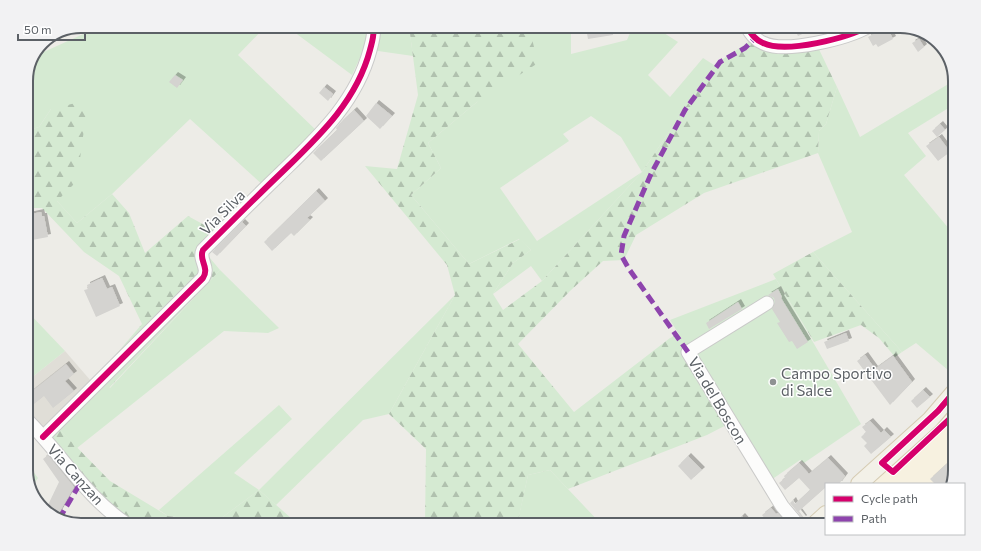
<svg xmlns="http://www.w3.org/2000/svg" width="981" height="551" font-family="Commissioner,sans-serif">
<defs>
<pattern id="forest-firs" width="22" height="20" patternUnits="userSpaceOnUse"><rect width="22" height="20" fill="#d5ead2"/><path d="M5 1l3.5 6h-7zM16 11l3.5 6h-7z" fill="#b0c1ae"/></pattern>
<filter id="shadow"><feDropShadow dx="3" dy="-3" stdDeviation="0" flood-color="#0004"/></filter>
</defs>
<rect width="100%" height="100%" fill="#edece7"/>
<!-- commercial -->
<path fill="#f7f1e0" d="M955,395V470L951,484H861Z"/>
<!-- education -->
<path fill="#e0ded7" d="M65,351L97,388L47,436L26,416V382Z"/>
<!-- grass -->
<path fill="#d5ead2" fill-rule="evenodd" d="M101,26H266L238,55L318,132L264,186L190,119L112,194L77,223L57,201L51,109L39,127L26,131V78L37,55Z
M286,26H409L413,56L364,49L352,75Z
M527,26H571V54L627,40L633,26H653L678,42L648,75L670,97L703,58L714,65L642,172L542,281L531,266L493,294L513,263L531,250L519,239L469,264L411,195L441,168L428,143L477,102L530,31ZM591,116L621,137L642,172L537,241L500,188L569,141L563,134Z
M955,80V104L908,133L926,156L904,175L955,236V376L916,343L902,352L813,252L852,232L818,153L819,131L826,124L837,87L860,137Z
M220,270L279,328L268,333L224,331L77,448L57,427L105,381L110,388Z
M776,279L861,424L804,463L800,460L771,480L670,320Z
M455,295L389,414L363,420L276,505L259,490L216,522L168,516L159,510L279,405L292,419L234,473L259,490Z
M26,310L65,351L26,382Z
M26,462L38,478L31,488L26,473Z
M550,470L602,525H513L518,520L528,475Z"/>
<!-- forest -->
<path fill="url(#forest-firs)" d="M409,26H527L530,31L538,63L477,102L428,143L441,168L411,195L469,264L520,239L531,250L513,263L493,294L503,310L542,281L642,172L714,65L753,39L763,45L815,41L837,87L826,124L819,131L818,153L704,193L636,235L624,260L603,261L570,291L518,344L574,412L670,338L679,334L734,421L707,435L568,489L550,470L528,475L518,521L513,525H425L426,449L389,414L455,295L447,265L365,166L397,169L418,95Z
M88,100L77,181L57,201L77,223L112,194L129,213L145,253L188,216L219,233L204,251L220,270L109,388L100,373L142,324L119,276L84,252L42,208H26V131L39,127L51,109Z
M813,252L902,352L895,357L879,338L861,325L814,342L773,274Z
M57,427L110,481L168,516L216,522L259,490L299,525H138C104,507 72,466 47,436Z"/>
<!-- building -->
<path fill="#d4d3d0" filter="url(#shadow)" d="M597,26H612L613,35L588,39L586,28Z
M793,26H820L798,36Z
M887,27L893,39L878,47L876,44L873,46L868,37Z
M919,39L924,47L918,52L912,43Z
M175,75L183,80L177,88L169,82Z
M324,87L333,94L328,101L319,93Z
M376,103L392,116L380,129L366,116Z
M354,110L364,121L321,161L313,153L337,130L336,128L341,122Z
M940,124L945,130L937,137L932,131Z
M939,137L950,152L938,161L926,146Z
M316,191L325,201L307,218L310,220L294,236L291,233L272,251L264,242Z
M41,212L42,216H44L48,237L32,240L27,215Z
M242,222L246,226L217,256L212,252Z
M102,278L107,289L112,287L120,306L96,317L84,290L88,289L87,285Z
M778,289L782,297L781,298L808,342L797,349L792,341L789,342L777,323L780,322L772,309L775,302L774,298L768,295Z
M738,302L742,309L709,329L706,323Z
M846,333L849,341L827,349L824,342Z
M865,355L875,369L893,356L912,382L890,405L857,361Z
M66,364L74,374L65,381L74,391L53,408L44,396L34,404L27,395Z
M923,390L930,397L917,408L911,401Z
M870,421L881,433L884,430L891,437L871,454L864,446L867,443L861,437L866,432L862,427Z
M48,455L74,487L56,518L50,514L53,508L48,505L59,482L43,459Z
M688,456L702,470L691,480L678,466Z
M955,456V470L951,484H935L930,479Z
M828,458L845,476L839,484H826V487L799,511L804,518L803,519L790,503L793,500L795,504L810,490L799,478L785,490L779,483L785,478L784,476L799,463L809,474Z
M771,508L776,514L778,513L787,524L770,525L762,515Z
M742,516L750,525H733Z"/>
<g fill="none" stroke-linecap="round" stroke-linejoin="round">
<!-- minor casing -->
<g stroke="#cacac9" stroke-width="15">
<path id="minor" d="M746,26C751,33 755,40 763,43C786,54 848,38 869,26
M767,303L688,352L782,506L798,525
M26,419C61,453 86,498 128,525
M43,437L203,278C210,267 198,260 203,250C228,225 253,200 279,175C317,138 356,103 370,50C372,42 375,34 373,26"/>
</g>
<!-- major casing -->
<g stroke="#d6ccb3" stroke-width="18">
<path id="major" d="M859,484L930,420L955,391
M814,525L826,514"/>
</g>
<!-- minor -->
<use href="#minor" stroke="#fcfcfb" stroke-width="13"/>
<!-- major -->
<use href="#major" stroke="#f3f1e8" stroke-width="16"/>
<!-- quiet -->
<path stroke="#8e44ad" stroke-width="5" stroke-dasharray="10 5" stroke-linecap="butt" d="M688,352L629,269L621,255L624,236L651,174L685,110L720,62L745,48L755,38
M59,519L81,482"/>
<!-- cycleway casing -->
<g stroke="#fff" stroke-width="8">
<path id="cycleway" d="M746,26C751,33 755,40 763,43C786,54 848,38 869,26
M955,391L938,411L882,463L893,472L955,414
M43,437L203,278C210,267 198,260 203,250C228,225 253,200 279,175C317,138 356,103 370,50C372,42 375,34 373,26"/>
</g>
<!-- cycleway -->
<use href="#cycleway" stroke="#d6006c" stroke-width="6"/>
</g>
<!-- markers -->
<circle fill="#8f9293" stroke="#fff" stroke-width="1.5" cx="773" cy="382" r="4"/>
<g text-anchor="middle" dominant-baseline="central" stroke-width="3" stroke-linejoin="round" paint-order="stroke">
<!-- street labels -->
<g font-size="15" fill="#5c6166" stroke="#fff">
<text transform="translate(222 212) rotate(-45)">Via Silva</text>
<text transform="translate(718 400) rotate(59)">Via del Boscon</text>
<text transform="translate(76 474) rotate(48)">Via Canzan</text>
</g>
<!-- poi labels -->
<g font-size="15" fill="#5c6166" stroke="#fff" text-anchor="start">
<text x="781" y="373">Campo Sportivo<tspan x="781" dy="17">di Salce</tspan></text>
</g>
</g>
<!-- crop -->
<path d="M0 0H981V551H0ZM81 33H900A48 48 0 0 1 948 81V470A48 48 0 0 1 900 518H81A48 48 0 0 1 33 470V81A48 48 0 0 1 81 33Z" fill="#f2f2f3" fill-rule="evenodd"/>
<path fill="none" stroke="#5c6166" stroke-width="2" d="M81 33H900A48 48 0 0 1 948 81V470A48 48 0 0 1 900 518H81A48 48 0 0 1 33 470V81A48 48 0 0 1 81 33Z"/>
<!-- legend -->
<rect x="825" y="483" width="140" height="52" fill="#ffffff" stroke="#bec0c2"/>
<rect x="833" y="496" width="20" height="6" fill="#d6006c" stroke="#bec0c2"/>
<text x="861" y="503" font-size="12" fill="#5c6166">Cycle path</text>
<rect x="833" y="516" width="20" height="6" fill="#8e44ad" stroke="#bec0c2"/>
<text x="861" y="523" font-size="12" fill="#5c6166">Path</text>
<!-- scale -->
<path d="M18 34v6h67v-6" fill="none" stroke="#5c6166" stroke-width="2"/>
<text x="24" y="34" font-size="12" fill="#5c6166" stroke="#ffffff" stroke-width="3" paint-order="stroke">50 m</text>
</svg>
